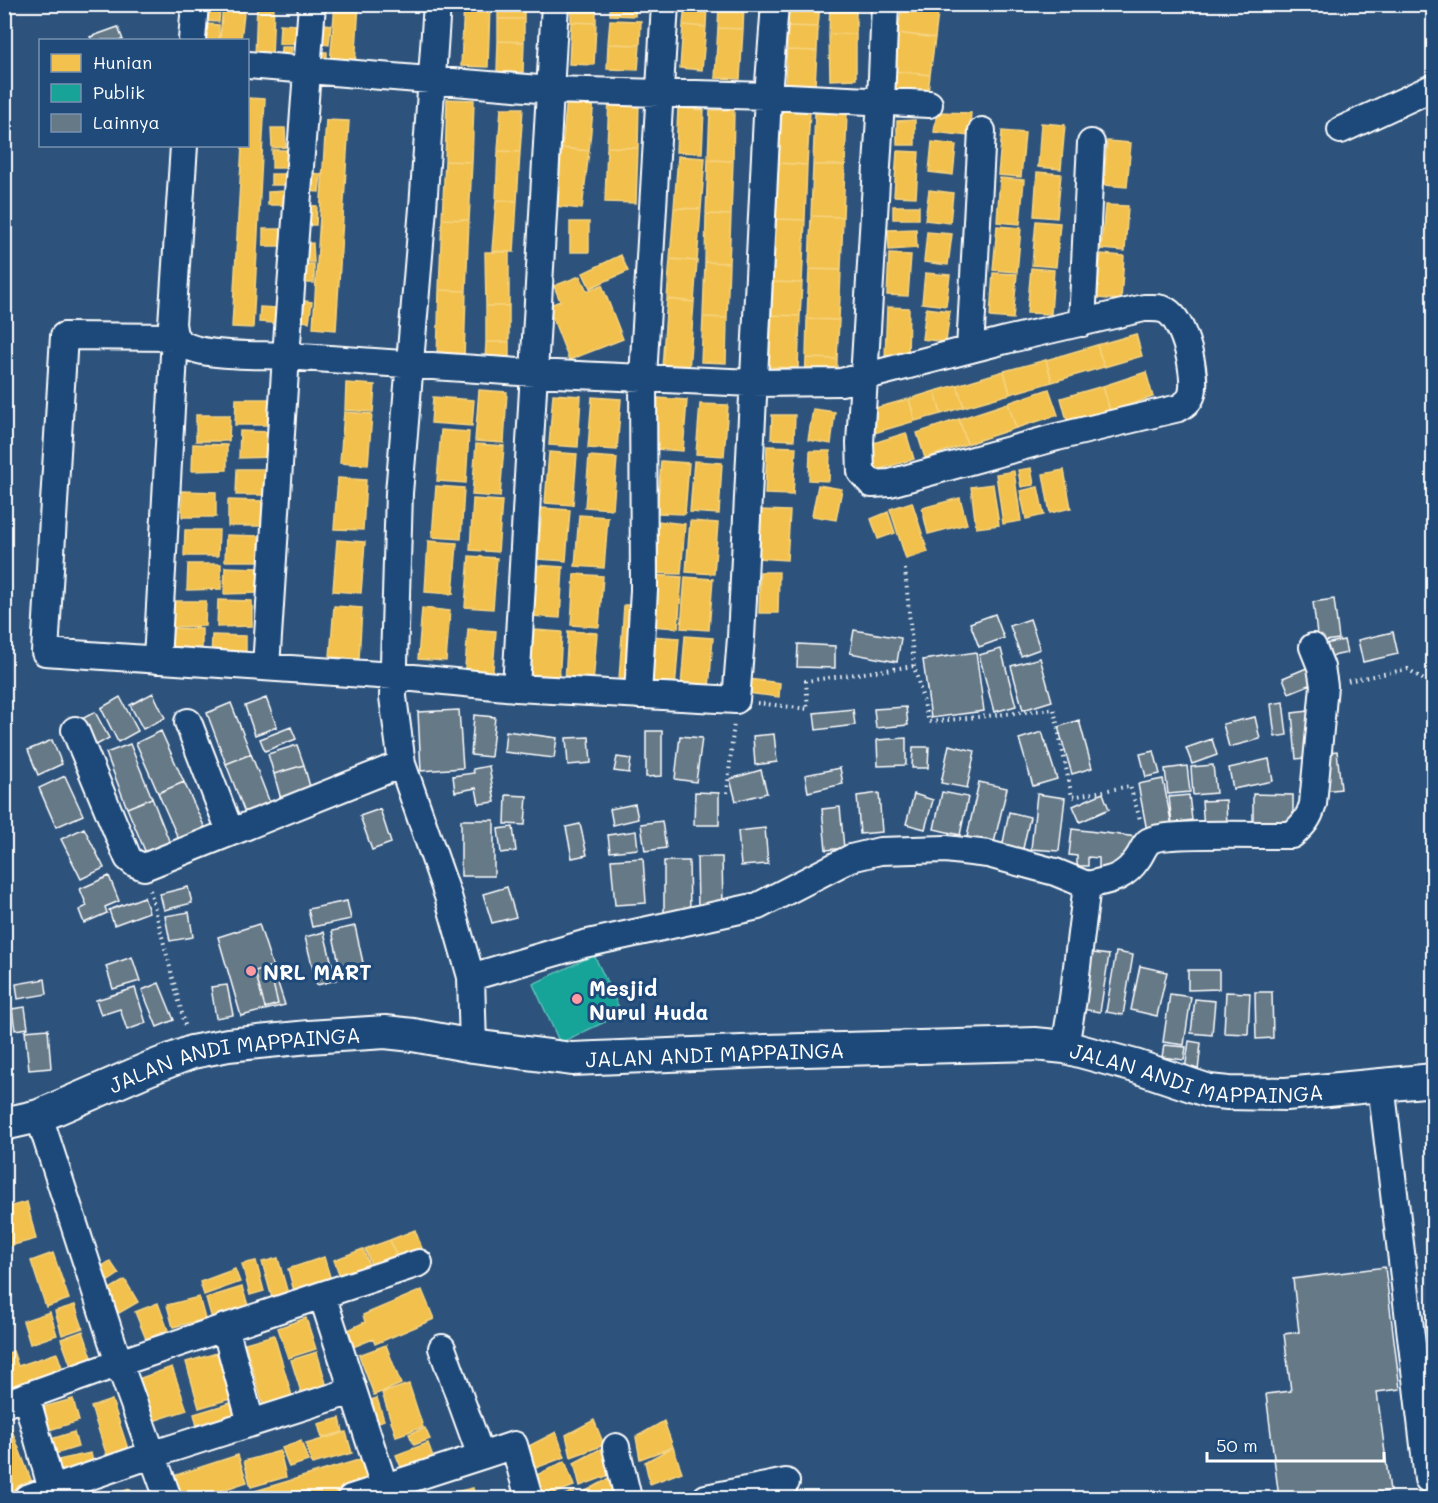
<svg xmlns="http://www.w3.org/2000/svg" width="1438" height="1503" font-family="Mali,sans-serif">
<rect width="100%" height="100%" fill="#2d537d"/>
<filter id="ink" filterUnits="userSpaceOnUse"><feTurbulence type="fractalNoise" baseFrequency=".0167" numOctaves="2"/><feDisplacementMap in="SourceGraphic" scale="12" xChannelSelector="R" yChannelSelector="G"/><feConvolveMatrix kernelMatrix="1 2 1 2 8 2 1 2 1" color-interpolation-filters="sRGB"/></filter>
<g filter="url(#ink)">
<!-- homes -->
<path fill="#f2c14e" stroke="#f6d483" stroke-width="1.5" d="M223,4H245L241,40H220Z
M257,4H274L272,58H255Z
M335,4H359L355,66L330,64Z
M464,4H490L488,67L461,66Z
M571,4H596V23L571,22Z
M610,4H636L635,16L610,15Z
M685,4H707L706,27L683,25Z
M719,4H744L743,29L718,28Z
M789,4H820L818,27L788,26Z
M830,4H856V34H829Z
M902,4H939L935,38L898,33Z
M206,6L220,7L219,22L205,21Z
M498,6H524V19H498Z
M498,19H524V42L498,41Z
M610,20L641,21L640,45L608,44Z
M571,22L596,23L594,65L569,64Z
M318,23L331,25L329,45L315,43Z
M206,24L219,25V40H205Z
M280,24L297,25L296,44H279Z
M683,25L706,27L702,70L680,68Z
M788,26L818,27L817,51L787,50Z
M718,28L743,29L740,79L715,78Z
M898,33L935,38L930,75L894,71Z
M829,34H856V79L830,80Z
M498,41L524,42L523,72H497Z
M608,44L640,45L638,70L607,69Z
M281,47H292L291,64H280Z
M787,50L817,51L815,85L785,84Z
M316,52H327V64H316Z
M894,71L930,75L928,93L892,89Z
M567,97L594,100L589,151L562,148Z
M248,98L265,99L253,328L232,327L242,146H248Z
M609,98L639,100L638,148L607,147Z
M447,99L474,100L472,162L445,161Z
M501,108H523L520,152L498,151Z
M678,108L704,110L702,153L676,152Z
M710,110H734L733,161L708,160Z
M782,110L810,111L807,165L779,163Z
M815,112L847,113L845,165H813Z
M937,112L971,113L969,136L934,132Z
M326,120L349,121L336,330L313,328Z
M915,120V145H897V121Z
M1041,123L1065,125L1061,169L1038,167Z
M271,128H285L286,147L272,148Z
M1002,131L1025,133L1021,177L998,175Z
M1107,141L1131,143L1127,187L1104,185Z
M932,142L956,145L953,175L929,172Z
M607,147L638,148L636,203L605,202Z
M562,148L589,151L582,209L555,206Z
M272,150H287V168H272Z
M498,151L520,152L517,201L496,200Z
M897,151L919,152L916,197L894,196Z
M678,156L705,158L701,209L674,208Z
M708,160L733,161L731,215L706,214Z
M445,161L472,162L469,220L442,219Z
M779,163L807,165L805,220L776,219Z
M813,165H845L843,217L811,216Z
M1037,172L1061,174L1057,218L1034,216Z
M307,173L321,174L319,192L306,191Z
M271,174H287V185H271Z
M1000,178L1024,180L1020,224L997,222Z
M929,190L953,193L950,223L925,220Z
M286,191V205H268V192Z
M496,200L517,201L514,252L492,251Z
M301,205L317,206L316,225H301Z
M1105,205L1128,206L1125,251L1101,249Z
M893,206H919V219H893Z
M674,208L701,209L697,261L670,259Z
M706,214L731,215L729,263L705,262Z
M811,216L843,217L841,270L809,269Z
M442,219L469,220L466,291L439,290Z
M776,219L805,220L802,283L773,282Z
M1036,221L1060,223L1056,267L1032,265Z
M570,222H589V252H570Z
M997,226L1021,228L1017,272L993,270Z
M263,229H281L282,246H263Z
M916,229L917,248L889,250L888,230Z
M927,232L952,234L948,265L924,262Z
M313,243L314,262H302L301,244Z
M485,252H509V306H486Z
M889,254L911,255L908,296L887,295Z
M1101,254L1124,256L1121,300L1097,298Z
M621,255L628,271L590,288L583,273Z
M670,259L697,261L694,302L667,299Z
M705,262L729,263L727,318L703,317Z
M301,264H314V283H301Z
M1031,268L1054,270L1051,314L1027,313Z
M809,269L841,270L839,320L807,319Z
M925,273L950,275L946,306L922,303Z
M993,273L1017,274L1013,319L990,317Z
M580,276L587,291L602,285L623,339L569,360L548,306L560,301L554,286Z
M773,282L802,283L800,316L772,315Z
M439,290L466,291L464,360L437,359Z
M667,299L694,302L689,370L662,368Z
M297,300L312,302L309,322L294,320Z
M486,306H509V342H486Z
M260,307L276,308L274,323L259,322Z
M887,307L909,308L908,358H885Z
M926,308L950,311L946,342L922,339Z
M772,315L800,316L798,368L769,367Z
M703,317L727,318L726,363L701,362Z
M807,319L839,320L837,359L806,358Z
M1136,334L1142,356L1104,367L1097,345Z
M486,342H509V360H485Z
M1097,345L1104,367L1052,382L1046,360Z
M806,358L837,359V381L805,380Z
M1046,360L1052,382L1010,394L1004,371Z
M1004,371L1010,394L964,407L957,385Z
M1146,372L1153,397L1110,411L1103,386Z
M346,383L375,385L373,412L345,410Z
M957,385L964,407L941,414L935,391Z
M1103,386L1110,411L1068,424L1061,398Z
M1049,389L1058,415L1016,428L1008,403Z
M479,390L507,392L504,443L475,441Z
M935,391L941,414L915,421L909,399Z
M553,394L581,396L578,447L549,445Z
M433,397L474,400L472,426L431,423Z
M592,397L621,399L617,450L588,448Z
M658,398L687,400L683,451L655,449Z
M236,399H269V425H235Z
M909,399L915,421L874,433L868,410Z
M1008,403L1016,428L967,444L959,419Z
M700,404L728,405L724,456L696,454Z
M813,409L835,412L831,444L808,440Z
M344,412L372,414L368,465L340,463Z
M196,415H230L229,441H196Z
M772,415H795L794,440L771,439Z
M959,419L967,444L925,458L917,433Z
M441,430L469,432L466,483L437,481Z
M240,431L273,432V457L239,458Z
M906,433L914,459L874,471L867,445Z
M193,444L227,445V470L192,471Z
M476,444L504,446L500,497L472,495Z
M767,446L796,447L793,495L765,494Z
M810,451H830L829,481L809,480Z
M549,452L577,454L573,505L545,503Z
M589,456L617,458L613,509L585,507Z
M661,461L689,463L685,514L657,513Z
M694,461L722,463L719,514L690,512Z
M1031,468L1034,485L1021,487L1018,470Z
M237,469H270V495H236Z
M1064,470L1071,508L1050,513L1043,474Z
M1014,471L1021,521L1003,524L996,474Z
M338,478L366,480L363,530L334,529Z
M993,484L999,525L976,528L971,487Z
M818,485L842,489L836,520L812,516Z
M436,486L464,488L461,539L432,537Z
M1038,487L1044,515L1026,519L1020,491Z
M182,491L216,492V517H182Z
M960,498L967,524L928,534L922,508Z
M473,499L502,501L498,552L470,550Z
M228,500L262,501V526H228Z
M912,502L928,552L906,559L890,509Z
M542,508L570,510L566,561L538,559Z
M760,510L790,511L787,560L757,558Z
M888,512L895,533L878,539L871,519Z
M579,515L608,517L604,568L575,566Z
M657,521L685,524L681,574L653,573Z
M690,521L718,523L714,574L686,572Z
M185,530H219L218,556H184Z
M226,535L259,536V561H225Z
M337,540L365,542L361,593L333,591Z
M428,541L457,543L453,594L425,592Z
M469,556L497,558L493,609L465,607Z
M188,564H221V589L187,590Z
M535,565L563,567L560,618L531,616Z
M225,567L259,568V593L224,594Z
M760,572H779L778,613H759Z
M574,574L603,576L599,627L571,625Z
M653,575L682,577L678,628L649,626Z
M685,577L713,579L709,630L681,628Z
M218,600L252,601V626L217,627Z
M172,601H206L205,626L171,627Z
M624,605H639L633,681L619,680Z
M334,606L362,608L359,659L330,657Z
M422,608L450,611L446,661L418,659Z
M169,628L202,629V654L168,655Z
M468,629L496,631L492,682L464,680Z
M534,630L562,632L559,683L530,681Z
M568,631L597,633L593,684L565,682Z
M212,635L246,636V661H211Z
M650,636L679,638L675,689L647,687Z
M685,636L713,638L709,689L681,687Z
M748,679L780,683L779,697L747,693Z
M27,1202L36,1239L6,1247L4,1208Z
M415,1230L423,1251L398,1260L390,1240Z
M390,1240L398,1260L373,1270L365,1249Z
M363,1249L371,1270L342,1282L334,1260Z
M53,1253L69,1299L46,1307L31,1261Z
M324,1257L331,1280L294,1291L288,1269Z
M278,1258L290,1301L274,1305L262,1262Z
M110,1261L119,1274L104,1284L95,1271Z
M256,1261L264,1291L250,1295L242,1264Z
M235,1269L240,1282L204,1295L200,1282Z
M125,1280L138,1302L119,1313L106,1291Z
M242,1287L251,1314L214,1326L206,1298Z
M422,1290L434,1319L375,1344L373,1339L353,1347L346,1331L365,1322L363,1315Z
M199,1297L205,1319L173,1327L167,1305Z
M158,1303L168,1330L146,1339L135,1312Z
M75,1305L83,1328L62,1335L55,1311Z
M50,1312L57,1335L30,1344L23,1321Z
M306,1318L316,1349L288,1358L278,1328Z
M83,1331L96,1369L75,1377L61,1339Z
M274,1335L292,1396L263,1405L245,1343Z
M386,1345L401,1384L374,1395L359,1355Z
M13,1351L18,1366L57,1353L65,1376L4,1398V1355Z
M317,1352L327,1387L302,1395L291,1360Z
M217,1353L230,1399L199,1408L186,1362Z
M172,1367L187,1410L153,1421L138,1379Z
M409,1384L423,1427L396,1436L382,1393Z
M377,1398L384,1420L376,1423L368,1401Z
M73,1399L79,1421L49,1430L43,1407Z
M112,1400L130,1455L109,1462L91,1407Z
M234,1402L240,1422L199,1434L194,1414Z
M340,1418L343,1432L322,1438L318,1424Z
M594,1420L604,1445L571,1457L566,1435Z
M664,1421L673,1447L640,1459L636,1437Z
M11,1428L35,1490L13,1498H10L4,1485V1430Z
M425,1428L430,1439L414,1445L409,1434Z
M74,1432L78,1447L55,1454L51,1439Z
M346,1432L352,1453L312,1464L306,1444Z
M556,1432L565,1457L533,1469L529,1446Z
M301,1441L308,1461L289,1467L282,1448Z
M428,1443L436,1465L405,1477L396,1455Z
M673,1447L682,1472L650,1484L645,1462Z
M602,1448L612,1474L580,1486L574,1463Z
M280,1451L286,1477L251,1487L244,1461Z
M91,1453L94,1467L56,1476L53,1461Z
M238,1455L247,1482L199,1498H174L167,1478Z
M362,1459L370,1487L333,1498H258L255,1491Z
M565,1461L574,1486L542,1498L537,1475Z
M612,1477L620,1498H585L584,1492Z
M473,1488L475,1498H453L451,1493Z
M130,1489L133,1498H103Z
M573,1491L576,1498H559Z"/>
<!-- public -->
<path fill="#17a398" stroke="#5dbfb7" stroke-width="1.5" d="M594,955L622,1014L560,1043L533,984Z"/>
<!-- building -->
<path fill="#667987" stroke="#fff" stroke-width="1.5" d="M118,27L123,40H92L90,37Z
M1334,599L1339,639L1318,642L1313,602Z
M995,614L1004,638L979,647L970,623Z
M1030,619L1040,649L1021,656L1010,626Z
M854,630L901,638L897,662L850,653Z
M1393,632L1398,654L1363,662L1358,640Z
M1344,640L1347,653L1323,658L1320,645Z
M798,644L835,646V668L797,667Z
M1001,649L1016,706L994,712L979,655Z
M976,652L984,711L931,718L923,660Z
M1040,658L1052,701L1023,710L1011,666Z
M1309,667L1316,682L1289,693L1283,678Z
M153,693L165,718L143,729L130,705Z
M120,697L138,731L118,742L101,708Z
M266,698L277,727L255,735L245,706Z
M1283,702L1287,735L1275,737L1271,704Z
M231,703L251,754L226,764L207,713Z
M906,707L908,725L876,728L874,709Z
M853,709L855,725L816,730L814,713Z
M459,710L463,768L421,771L418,712Z
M1309,711L1313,757L1296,759L1292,713Z
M95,712L109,738L93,747L78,721Z
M474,715L495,717L491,757L471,755Z
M1255,717L1260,739L1229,747L1223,724Z
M1079,720L1092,768L1072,774L1058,727Z
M291,727L296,739L265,751L260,739Z
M161,731L184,782L158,793L136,743Z
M506,731L557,738L554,758L504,752Z
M646,731H662V776L646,777Z
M1042,732L1057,779L1033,786L1019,739Z
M774,734L777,762L755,765L753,736Z
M680,736L702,738L696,782L675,779Z
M589,737L591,763L568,765L566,738Z
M906,738V765L878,766L877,740Z
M1212,739L1217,755L1192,764L1186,748Z
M52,740L62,764L38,775L28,750Z
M130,744L152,798L127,808L106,753Z
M297,745L304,765L274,774L268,754Z
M949,745L975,751L967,788L941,783Z
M913,747H929L928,768H912Z
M1154,751L1160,774L1146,777L1140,754Z
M1337,751L1341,789L1324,791L1321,753Z
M251,754L270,803L245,813L226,764Z
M617,757L631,759L629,773L614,771Z
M1269,759L1273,781L1233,789L1229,768Z
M304,765L312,794L282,803L274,774Z
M1213,765L1216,793L1193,795L1191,767Z
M489,766L495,802L479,804L476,788L455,792L453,776L474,773L473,769Z
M1187,766L1190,792L1168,794L1165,769Z
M840,768L843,784L808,792L805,775Z
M761,770L767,793L736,801L730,779Z
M65,776L83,815L56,827L39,788Z
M1163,779L1172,826L1147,831L1138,784Z
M184,782L209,837L183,849L158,793Z
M979,782L1007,788L994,843L967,837Z
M695,792L719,793V825H694Z
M942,792L968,797L960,835L934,829Z
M879,793L882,832L860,834L857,796Z
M1103,793L1109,809L1080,822L1073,806Z
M914,794L933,800L925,829L906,824Z
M1037,794L1065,798L1059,851L1031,849Z
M1253,794L1293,795V825L1253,824Z
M506,795L527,796L525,825L505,824Z
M1189,795L1192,820L1172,823L1169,797Z
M152,798L172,848L148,858L127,808Z
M1226,800L1227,827L1204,829L1202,801Z
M635,804L638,819L613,825L610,809Z
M840,807L844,848L826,850L822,809Z
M380,809L391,843L372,850L360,816Z
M1009,812L1030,817L1022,853L1002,848Z
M461,820H494V876H461Z
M662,821L666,848L645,851L641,824Z
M580,824L587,855L572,858L566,827Z
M513,827L516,851L501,853L498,829Z
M84,828L104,868L81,879L61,839Z
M765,828L768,864L741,866L738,831Z
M1072,829L1137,837L1134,863L1099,872V858L1088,857V866H1077V856L1069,855Z
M636,831L638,849L610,852L608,835Z
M697,857H722L723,907L698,908Z
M643,858L646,903L615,905L611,860Z
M664,861H689L690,912L664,913Z
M109,876L119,901L105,907L107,913L84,923L79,910L87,906L80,889Z
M188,887L192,903L164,910L160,894Z
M507,887L516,917L492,923L483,894Z
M144,897L149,912L114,925L109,910Z
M347,901L351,919L312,927L308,909Z
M189,912L193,937L170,941L165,916Z
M259,924L285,1005L241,1016L218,937Z
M355,926L365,972L342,977L332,931Z
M324,932L336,980L317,985L305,937Z
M1085,952L1109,955L1100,1012L1075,1008Z
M1116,952L1133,955L1123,1015L1106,1012Z
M132,957L140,981L113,989L106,966Z
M1140,966L1167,972L1157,1016L1131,1010Z
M269,967L278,1004L265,1008L255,971Z
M1188,970H1219V989L1188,990Z
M45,979L47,994L18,999L16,984Z
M4,983L10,1008H4Z
M159,983L174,1020L157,1027L142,990Z
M227,985L233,1015L216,1018L211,987Z
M135,988L146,1023L127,1030L120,1009L101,1015L96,1000Z
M1226,992L1250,993L1248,1034L1224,1033Z
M1255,992H1272L1273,1038L1256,1039Z
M1170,994L1191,997L1184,1045L1163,1042Z
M1195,999L1215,1001L1212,1035L1191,1033Z
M25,1007L28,1028L15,1030L12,1009Z
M4,1013H8L9,1048H4Z
M48,1029L51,1068L29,1070L25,1031Z
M1189,1041L1201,1043L1198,1071L1185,1070Z
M1164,1045L1186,1047L1184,1060L1162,1057Z
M1385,1267L1400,1389L1377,1392L1390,1491L1334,1498H1279L1266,1394L1291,1391L1284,1334L1299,1332L1293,1279Z"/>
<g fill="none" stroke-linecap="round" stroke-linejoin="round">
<!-- minor casing -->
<g stroke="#fff" stroke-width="30">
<path id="minor" d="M312,4L286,356L534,373L752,383L841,382L863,377L1006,340L1144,308C1153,308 1160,307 1167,311C1185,322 1197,375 1192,394C1190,401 1185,404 1179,408L1057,437L890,483L872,484L861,472L860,443L881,101L885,4
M437,4L423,208L399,493L393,697L402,764L448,896L471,977L473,1046
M192,40L195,4
M248,65L551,90L768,96L929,104
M1341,130L1434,87
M184,146L172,324C173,328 173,335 176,338C191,359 261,354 286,356L266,667
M1082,323L1091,143
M970,349L982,131
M157,660L175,337L64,336L45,652L393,676L516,688L736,700L741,638L768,96L775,4
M516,688L555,4
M638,695L644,590L643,377L665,4
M188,722L230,831
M75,730L128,858L134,863L144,867L402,764
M1087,885C1110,880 1124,879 1138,858C1141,854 1144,846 1148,842C1161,831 1268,836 1292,835C1303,825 1309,819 1313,804L1324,686L1321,667L1313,647
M471,977L584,944L758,906L851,858L880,851L946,849L988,854L1055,872L1087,885L1073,999L1065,1047
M1381,1084L1428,1479
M39,1116L119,1363L322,1295L388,1498
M322,1295L419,1263
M225,1327L251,1423
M26,1396L52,1490
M4,1404L119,1363L168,1498
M616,1447L628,1498
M481,1456L514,1445L529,1498
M27,1498L154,1454L352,1391
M351,1498L481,1456L442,1348
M706,1498L786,1482"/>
</g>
<!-- major casing -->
<g stroke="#fff" stroke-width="36">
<g id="major">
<path id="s1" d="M4,1124L39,1116L148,1069L192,1052L228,1045L309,1037L385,1032L413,1035L473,1046L572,1059L766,1051L1035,1044L1065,1047L1135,1066L1209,1091L1228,1093L1286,1094L1434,1080"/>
</g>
</g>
<!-- path -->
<path stroke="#fff" stroke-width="4" stroke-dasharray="1.5 4.5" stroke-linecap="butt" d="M905,569L914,666L929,722L1054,709L1072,797L1130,786L1140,819
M1348,681L1408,669L1434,687
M757,703L808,709L806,681L914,666
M727,793L734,722
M150,890L185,1025"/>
<!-- minor -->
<use href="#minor" stroke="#1f4a7a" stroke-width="26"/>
<!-- major -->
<use href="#major" stroke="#1f4a7a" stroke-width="32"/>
</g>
</g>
<!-- markers -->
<g fill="#ff9aa2" stroke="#1f4a7a" stroke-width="2">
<circle cx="251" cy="971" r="6"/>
<circle cx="577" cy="999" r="6"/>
</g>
<g text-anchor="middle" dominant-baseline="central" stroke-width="6" stroke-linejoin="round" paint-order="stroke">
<!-- poi labels -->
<g font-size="21" font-weight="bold" fill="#fff" stroke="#1f4a7a" text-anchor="start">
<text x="263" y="971">NRL MART</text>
<text x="589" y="987">Mesjid<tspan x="589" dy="24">Nurul Huda</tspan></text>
</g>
<!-- street labels -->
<g font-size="21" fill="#fff" stroke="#1f4a7a">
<text stroke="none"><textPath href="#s1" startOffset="728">JALAN ANDI MAPPAINGA</textPath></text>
<text stroke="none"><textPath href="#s1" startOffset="242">JALAN ANDI MAPPAINGA</textPath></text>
<text stroke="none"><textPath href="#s1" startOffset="1214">JALAN ANDI MAPPAINGA</textPath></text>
</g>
</g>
<!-- margin -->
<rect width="1438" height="1503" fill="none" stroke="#1f4a7a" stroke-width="24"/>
<rect x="12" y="12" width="1414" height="1479" fill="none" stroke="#fff" stroke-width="2" filter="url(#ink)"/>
<!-- legend -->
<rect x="39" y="39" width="210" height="108" fill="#1f4a7a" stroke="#7992af" stroke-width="1.5"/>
<rect x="51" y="54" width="30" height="18" fill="#f2c14e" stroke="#7992af" stroke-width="1.5"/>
<text x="93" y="69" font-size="18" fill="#ffffff">Hunian</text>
<rect x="51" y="84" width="30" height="18" fill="#17a398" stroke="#7992af" stroke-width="1.5"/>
<text x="93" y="99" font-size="18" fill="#ffffff">Publik</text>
<rect x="51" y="114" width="30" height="18" fill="#667987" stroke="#7992af" stroke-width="1.5"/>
<text x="93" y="129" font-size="18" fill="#ffffff">Lainnya</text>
<!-- scale -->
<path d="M1207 1452v9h177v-9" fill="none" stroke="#ffffff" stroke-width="3"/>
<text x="1216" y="1452" font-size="18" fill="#ffffff" stroke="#1f4a7a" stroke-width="4.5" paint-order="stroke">50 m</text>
</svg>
